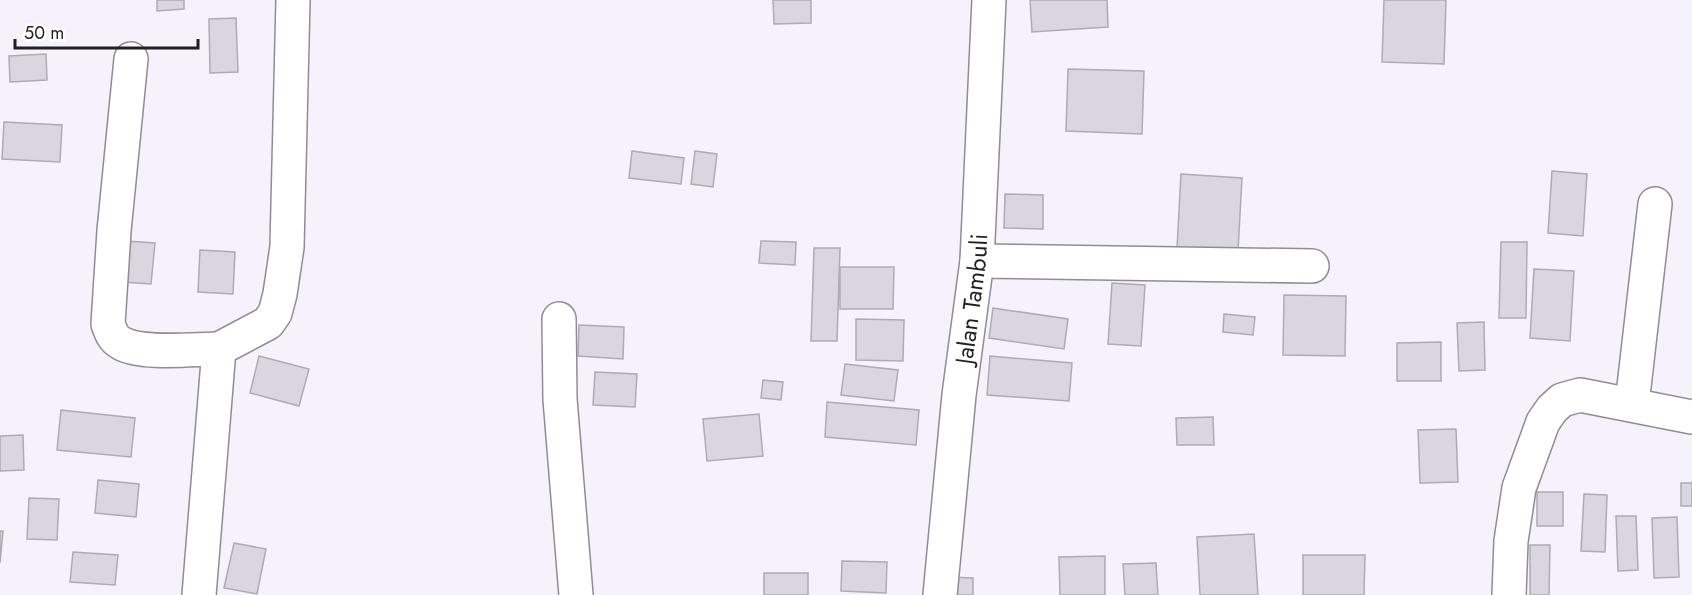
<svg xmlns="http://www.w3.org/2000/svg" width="1692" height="595" font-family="Jost,sans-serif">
<rect width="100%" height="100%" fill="#f6f2fc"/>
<!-- building -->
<path fill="#dad6e0" stroke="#afaab4" stroke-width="1.5" d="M157,0H184V9L157,11Z
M773,0H811V23L774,24Z
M1030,0H1107L1108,27L1032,32Z
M1384,0H1446L1444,64L1382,62Z
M236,18L238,72L210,73L209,19Z
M46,54L47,80L10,82L9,56Z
M1068,69L1144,71L1142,134L1066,131Z
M4,122L62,125L60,162L2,159Z
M632,151L684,158L681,184L629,178Z
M695,151L717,154L713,187L691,184Z
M1552,171L1587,174L1583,236L1548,233Z
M1181,174L1242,178L1238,251L1177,248Z
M1005,194L1043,195V229L1004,228Z
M126,241L155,243L151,284L122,282Z
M761,241L796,242L795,265L759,263Z
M1501,242H1527L1526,318H1499Z
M814,248H840L837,341H811Z
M200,250L235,252L233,294L198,292Z
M840,267H894L893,309H840Z
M1534,269L1574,271L1570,341L1530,338Z
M1112,283L1145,285L1141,346L1108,344Z
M1284,295L1346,296L1345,356L1283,355Z
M993,308L1068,319L1064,349L989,338Z
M1224,314L1255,317L1253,335L1223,332Z
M856,319L904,320L903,361L856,360Z
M1484,322L1485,370L1459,371L1457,323Z
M579,325L624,327L623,359L578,356Z
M1441,342V381H1397V343Z
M259,356L309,369L299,406L250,393Z
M990,356L1072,363L1069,401L987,395Z
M845,364L898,370L894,401L841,395Z
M595,372L637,374L635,407L593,405Z
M763,380L783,382L781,400L761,398Z
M827,402L919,410L916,445L825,437Z
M61,410L135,418L131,457L57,450Z
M759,414L763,456L707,461L703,419Z
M1213,417L1214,445H1177L1176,418Z
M1456,429L1458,482L1420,483L1418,430Z
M23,435L24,470L0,471V436Z
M98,480L139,484L136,517L95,513Z
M1681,483H1692V506H1681Z
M1537,492H1563V526H1537Z
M1584,494L1607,495L1605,552L1581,551Z
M29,498L59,499L57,540L27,539Z
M1616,516H1636L1638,570L1618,571Z
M1677,517L1679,577L1654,578L1652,518Z
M0,531H3L0,563Z
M1254,534L1258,595H1200L1197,537Z
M234,543L266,549L257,594L224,588Z
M1530,545H1550L1549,595H1530Z
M73,552L118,555L115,585L70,582Z
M1303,555H1365L1364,595H1303Z
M1105,556V595H1060L1059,557Z
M842,561L887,562L886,593L841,591Z
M1156,563L1158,595H1125L1123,564Z
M764,573H808V595H764Z
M949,577L973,578V595H949Z"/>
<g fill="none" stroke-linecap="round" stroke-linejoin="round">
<!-- minor casing -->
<g stroke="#908c95" stroke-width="36">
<g id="minor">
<path d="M131,59L114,231L108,324C111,332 113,339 121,343C141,355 194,349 219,349"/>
<path d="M977,261L1312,266"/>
<path d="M559,319L560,399L576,595"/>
<path d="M1632,404L1655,204"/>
<path d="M199,595L219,349L268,323L275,313L280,294L287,247L293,0"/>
<path id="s1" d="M940,595L959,395L977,261L989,0"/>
<path d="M1509,595L1511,541L1519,488L1543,422L1552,409L1562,400L1580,395L1692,417"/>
</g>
</g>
<!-- minor -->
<use href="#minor" stroke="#fff" stroke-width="33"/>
</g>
<g text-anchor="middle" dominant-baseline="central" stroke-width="5" stroke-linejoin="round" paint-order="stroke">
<!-- street labels -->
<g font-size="24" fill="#201f22" stroke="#fff">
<text stroke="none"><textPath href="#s1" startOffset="298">Jalan Tambuli</textPath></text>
</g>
</g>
<!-- scale -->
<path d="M15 39v9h183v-9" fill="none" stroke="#201f22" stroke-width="3"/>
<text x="24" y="39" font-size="18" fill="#201f22" stroke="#ffffff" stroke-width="4.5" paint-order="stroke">50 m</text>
</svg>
